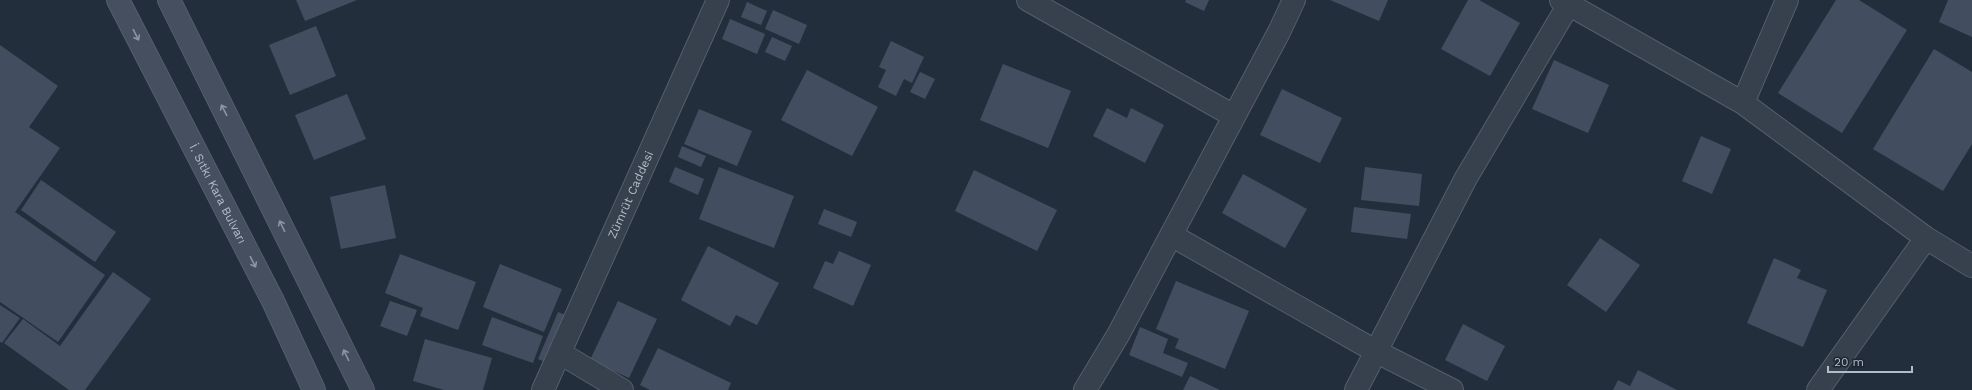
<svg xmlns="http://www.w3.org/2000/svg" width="1972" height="390" font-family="'Work Sans',sans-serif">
<rect width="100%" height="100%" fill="#232e3d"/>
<!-- building -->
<path fill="#424e5f" d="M296,0H357L305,21Z
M1186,0H1209L1204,11L1185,2Z
M1330,0H1388L1379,21Z
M1468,0H1479L1520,23L1490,76L1441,49Z
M1836,0H1859L1907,30L1842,133L1778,93Z
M1948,0H1972V37L1939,22Z
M747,2L767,11L761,25L741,17Z
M773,10L807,25L799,44L765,29Z
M730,19L765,34L757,54L722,39Z
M316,26L336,76L290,95L269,45Z
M772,37L792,46L785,61L765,52Z
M891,41L924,57L912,83L904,79L896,96L878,87L886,70L879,67Z
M0,45L58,86L29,127L60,148L15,212L105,275L58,342L0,302Z
M1934,49L1972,72V144L1943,191L1873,149Z
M1554,60L1609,85L1588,133L1532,109Z
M1003,64L1071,91L1048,148L980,120Z
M807,70L878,107L852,156L781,120Z
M920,72L935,79L925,99L910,92Z
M1282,89L1342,118L1320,163L1260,135Z
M347,94L366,139L314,160L295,115Z
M1107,108L1127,118L1131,108L1164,125L1145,163L1093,136Z
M699,109L752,131L737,166L684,144Z
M1701,136L1731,149L1712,194L1682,181Z
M682,146L706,156L701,167L678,157Z
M675,167L704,179L698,195L669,182Z
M719,167L794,196L774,248L699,219Z
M1365,167L1422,174L1419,206L1361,200Z
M974,170L1057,210L1037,251L955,211Z
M1243,174L1307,209L1285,248L1222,213Z
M41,180L116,232L95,262L21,210Z
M385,185L396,238L341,249L330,197Z
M1354,207L1411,214L1407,239L1351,232Z
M824,209L857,222L851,237L818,224Z
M1600,238L1640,265L1606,312L1567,285Z
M708,246L779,283L757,325L736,315L730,326L681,300Z
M839,251L871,265L853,306L813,288L825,261L833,264Z
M400,254L476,282L458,330L420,316L423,308L385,293Z
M1774,258L1801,270L1797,278L1827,290L1803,347L1747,323Z
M500,264L562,289L544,332L483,307Z
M113,272L151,299L85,390H69L4,343L23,319L60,346Z
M1176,281L1249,311L1225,369L1175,348L1179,339L1156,329Z
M390,301L417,310L407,336L380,326Z
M618,301L657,319L629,378L590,360Z
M0,305L20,318L2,343L0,342Z
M558,312L570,317L550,364L538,359Z
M492,317L543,336L533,363L482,345Z
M1463,324L1505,346L1487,381L1445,360Z
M1140,327L1168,339L1163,353L1188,363L1182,377L1129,355Z
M425,339L492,358L483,390H444L413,381Z
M658,348L731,383L728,390H650L640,385Z
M1638,370L1677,390H1613L1618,380L1630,386Z
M1190,376L1220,390H1183Z"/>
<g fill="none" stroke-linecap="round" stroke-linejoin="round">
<!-- minor casing -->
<g stroke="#555e6b" stroke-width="24">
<path id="minor" d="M1028,0L1234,116
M1561,0L1743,103L1926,238L1972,266
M1743,103L1787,0
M1171,235L1377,352L1452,390
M560,353L622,390
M1085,390L1118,335L1279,32L1294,0
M1356,390L1466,178L1569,4
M1818,390L1926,238"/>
</g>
<!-- tertiary casing -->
<g stroke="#555e6b" stroke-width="24">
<g id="tertiary">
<path id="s1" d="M543,390L718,0"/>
</g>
</g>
<!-- secondary casing -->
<g stroke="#555e6b" stroke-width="24">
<g id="secondary">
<path id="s2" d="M118,0L273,301L314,390"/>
<path d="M169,0L363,390"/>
</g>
</g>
<!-- minor -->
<use href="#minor" stroke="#37404d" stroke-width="22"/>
<!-- tertiary -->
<use href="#tertiary" stroke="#37404d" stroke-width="22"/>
<!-- secondary -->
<use href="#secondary" stroke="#454f60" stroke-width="22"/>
</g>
<!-- one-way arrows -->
<defs><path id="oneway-shaft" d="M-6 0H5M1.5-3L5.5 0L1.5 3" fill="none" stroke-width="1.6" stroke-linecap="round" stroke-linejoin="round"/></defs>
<g stroke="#8c95a4">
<use href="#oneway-shaft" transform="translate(136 35) rotate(63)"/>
<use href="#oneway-shaft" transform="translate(224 110) rotate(-117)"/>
<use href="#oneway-shaft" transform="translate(282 226) rotate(-116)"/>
<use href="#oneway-shaft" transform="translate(253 262) rotate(63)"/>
<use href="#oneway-shaft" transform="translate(346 355) rotate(-116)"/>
</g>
<g text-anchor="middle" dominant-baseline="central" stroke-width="3" stroke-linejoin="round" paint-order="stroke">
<!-- street labels -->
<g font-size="12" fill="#b3bbc8" stroke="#1c2532">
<text stroke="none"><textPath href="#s2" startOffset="218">İ. Sıtkı Kara Bulvarı</textPath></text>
<text stroke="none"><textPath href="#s1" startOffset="214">Zümrüt Caddesi</textPath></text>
</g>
</g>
<!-- scale -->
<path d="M1828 366v6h84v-6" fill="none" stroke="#b3bbc8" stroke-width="2"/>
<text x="1834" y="366" font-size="12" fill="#b3bbc8" stroke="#1c2532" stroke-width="3" paint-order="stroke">20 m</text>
</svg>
